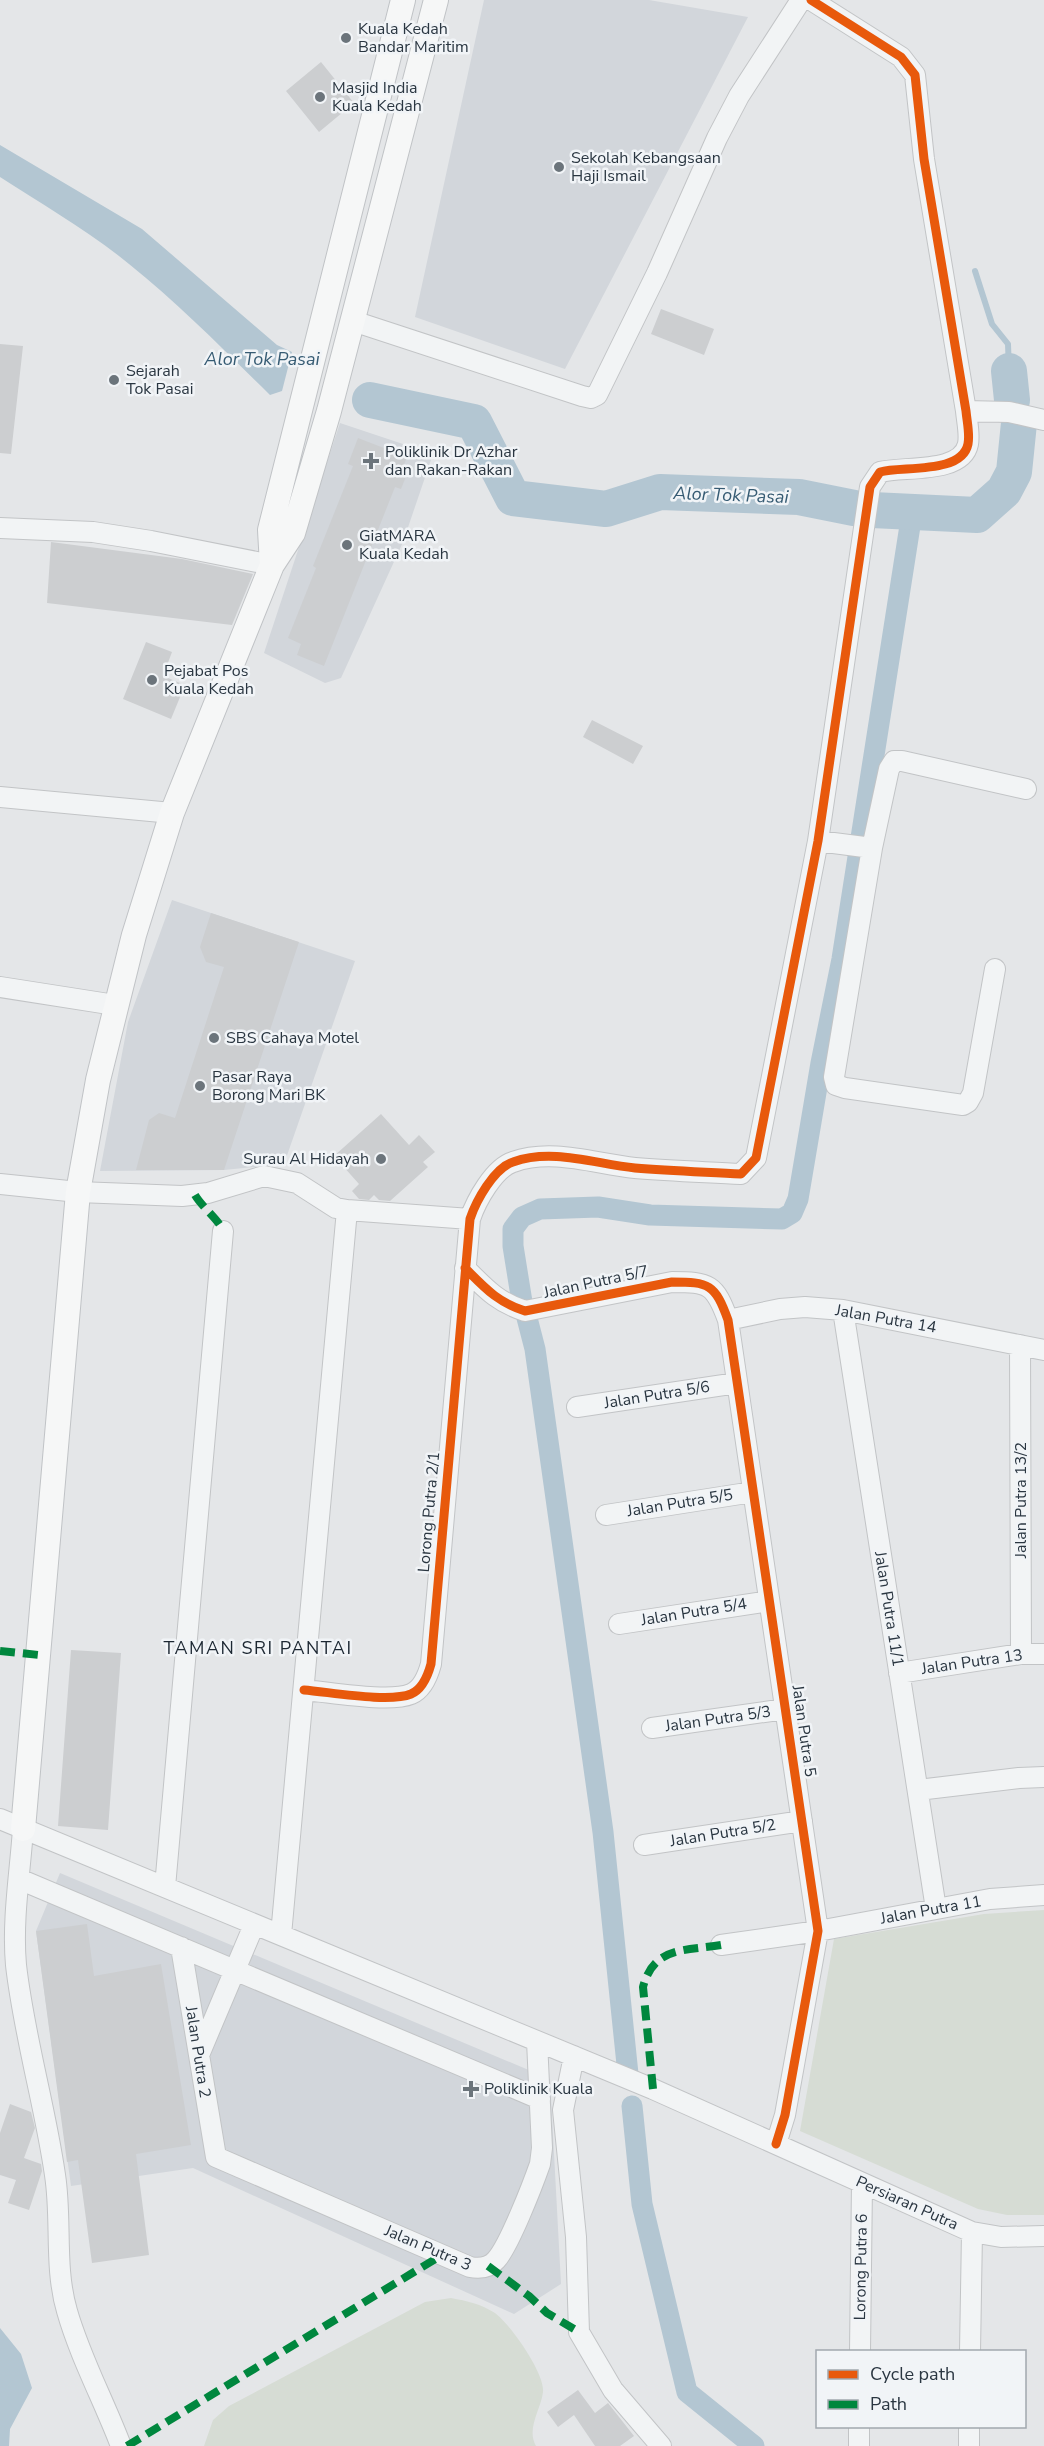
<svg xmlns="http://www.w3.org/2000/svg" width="1044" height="2446" font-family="'Nunito Sans',sans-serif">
<rect width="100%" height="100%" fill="#e4e6e8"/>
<!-- built -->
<path fill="#d2d6db" d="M484,0H649L748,17L565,369L415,317Z
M340,423L433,454L403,542L341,678L325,683L264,653Z
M172,900L355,961L284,1164L224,1170L100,1171L128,1022Z
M60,1873L550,2079L561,2284L514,2314L193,2168L71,2186L36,1931Z"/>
<!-- green -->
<path fill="#d6dcd4" d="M1044,1910V2215H1007L978,2209L800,2131L834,1939L984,1914Z
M451,2298C467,2301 481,2304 495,2313C510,2324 545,2373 543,2392C541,2409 526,2429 536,2446H204L213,2420L229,2406L425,2302Z"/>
<!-- water -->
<path fill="#b3c6d2" d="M0,145L142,229L277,345L292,352L282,391L270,395C224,350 179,304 129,264C89,231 43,205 0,177Z
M0,2328L21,2354L32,2388L10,2429L9,2446H0Z"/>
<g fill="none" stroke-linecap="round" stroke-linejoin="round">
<!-- stream -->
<path stroke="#b3c6d2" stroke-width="6" d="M975,271L992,324L1008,344L1009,371"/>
<!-- canal -->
<path stroke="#b3c6d2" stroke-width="21" d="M522,1302L513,1246V1229L522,1217L540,1209L598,1207L650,1215L782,1219L792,1213L798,1199L821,1063L842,959L912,513
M527,1318L535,1349L603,1832L628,2074
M632,2106L642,2204L687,2392L754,2446"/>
<!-- river -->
<path stroke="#b3c6d2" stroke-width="36" d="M1009,371L1012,400
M370,400L474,422L513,498L606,509L660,492L799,497L854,508
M872,510L977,515L1004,491L1014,472L1019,423"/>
</g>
<!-- building -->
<path fill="#ccced0" d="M321,62L354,103L319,132L286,91Z
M661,309L714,329L704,355L651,334Z
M0,344L23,346L11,454L0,453Z
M358,438L407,457L401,472L407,474L401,489L395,487L324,666L297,655L301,644L288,638L316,568L313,566L353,466L348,464Z
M51,542L182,559L253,574L232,625L47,603Z
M146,642L172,652L163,676L185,685L171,719L123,699Z
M592,720L643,746L633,764L583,737Z
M211,913L299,942L224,1170H136L149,1120L159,1113L175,1118L224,967L206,962L200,947Z
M381,1114L409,1145L419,1135L435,1152L423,1162L428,1167L390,1201L379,1200L374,1195L369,1200L359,1199L352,1191L359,1184L334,1156Z
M71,1650L121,1653L108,1830L58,1826Z
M87,1924L94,1976L161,1964L191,2145L136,2154L149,2255L92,2263L78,2160L67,2162L36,1931Z
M10,2104L31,2112L35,2128L24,2158L41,2164L42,2171L29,2210L8,2203L16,2180L0,2175V2133Z
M578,2390L595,2413L608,2403L634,2436L620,2446H595L574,2415L558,2427L547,2412Z"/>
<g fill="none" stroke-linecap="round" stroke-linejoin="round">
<!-- minor casing -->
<g stroke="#c2c4c6" stroke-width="22">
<path id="minor" d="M353,321L582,396L591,398L597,395L657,273L717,138L739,96L801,0
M966,411L1009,412L1044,420
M0,528L93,532L151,541L272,565
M0,797L172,813
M818,841L872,848L889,769L894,761H902L1026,789
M872,848L834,1077L836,1085L845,1088L963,1105L968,1102L973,1093L995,969
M0,987L115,1005
M0,1184L78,1192L182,1196L208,1193L264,1176L297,1183L336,1208L347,1210L470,1219
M465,1268C485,1288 497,1302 525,1311L672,1282C709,1282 715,1284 728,1320L818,1931L785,2115L776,2144
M843,1310L936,1909
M728,1320L780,1309L805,1307L843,1310L1044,1350
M1020,1345L1021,1654
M577,1407L737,1383
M606,1515L753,1492
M619,1624L769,1601
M899,1673L1021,1654H1044
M304,1690C330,1692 389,1703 411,1694C423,1689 428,1675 431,1664L470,1219C476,1201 494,1168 513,1162C553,1148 595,1164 635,1168C671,1171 706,1172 741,1174L756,1158L818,841L870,487L880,472C904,466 962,474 968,444C970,434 967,422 966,411L924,159L915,75L901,57L811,0
M652,1728L785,1709
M918,1790L1019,1778L1044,1777
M0,1819L653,2089L972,2232L1001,2237L1044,2236
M23,1829C20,1873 12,1921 16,1965C24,2036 45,2105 55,2175C62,2220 54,2267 67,2311C80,2357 104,2401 121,2446
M644,1845L802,1821
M19,1879L540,2099
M165,1887L223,1231
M281,1935L347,1210
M721,1945L818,1931L990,1899L1044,1895
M181,1947L216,2157L470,2267C480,2269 489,2268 496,2260C509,2246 533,2184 540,2164L542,2148L537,2041
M199,2055L254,1925
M574,2056L563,2110L576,2237L579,2332L613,2390L661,2446
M860,2352L862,2183
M970,2352L972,2232
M859,2446V2426
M969,2446V2426"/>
</g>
<!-- major casing -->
<g stroke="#c0c3c6" stroke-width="26">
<path id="major" d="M272,565L270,530L403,0
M23,1829L78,1192L98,1080L134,935L172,813L272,565L293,533L329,411L436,0"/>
</g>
<!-- minor -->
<use href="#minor" stroke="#f2f4f5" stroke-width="20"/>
<!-- major -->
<use href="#major" stroke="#f6f7f7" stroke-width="24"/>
<!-- quiet -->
<path stroke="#00873e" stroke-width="8" stroke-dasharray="15 8" stroke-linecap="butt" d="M195,1195C202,1207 220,1221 223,1231
M0,1651L39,1655
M653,2089L643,1987C654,1946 685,1951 721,1945
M488,2266L529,2296L547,2313L579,2332
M127,2446L442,2255"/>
<!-- cycleway casing -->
<g stroke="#f1f4f7" stroke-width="13">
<path id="cycleway" d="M465,1268C485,1288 497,1302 525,1311L672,1282C709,1282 715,1284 728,1320L818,1931L785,2115L776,2144
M304,1690C330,1692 389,1703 411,1694C423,1689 428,1675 431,1664L470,1219C476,1201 494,1168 513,1162C553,1148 595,1164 635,1168C671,1171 706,1172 741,1174L756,1158L818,841L870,487L880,472C904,466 962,474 968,444C970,434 967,422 966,411L924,159L915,75L901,57L811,0"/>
</g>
<!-- cycleway -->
<use href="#cycleway" stroke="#e8590c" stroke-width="9"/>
</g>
<!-- markers -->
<g fill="#6b747b" stroke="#f1f4f7" stroke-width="2">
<circle cx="346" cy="38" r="6"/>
<circle cx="320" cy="97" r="6"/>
<circle cx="559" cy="167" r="6"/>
<circle cx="114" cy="380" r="6"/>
<path d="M368 452h6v6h6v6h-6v6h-6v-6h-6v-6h6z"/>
<circle cx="347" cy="545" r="6"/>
<circle cx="152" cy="680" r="6"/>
<circle cx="214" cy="1038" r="6"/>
<circle cx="200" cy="1086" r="6"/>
<circle cx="381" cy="1159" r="6"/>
<path d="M468 2080h6v6h6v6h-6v6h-6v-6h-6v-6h6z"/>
</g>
<g text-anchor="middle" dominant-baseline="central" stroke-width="5" stroke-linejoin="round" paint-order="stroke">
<!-- poi labels -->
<g font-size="16" fill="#2a3641" stroke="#f1f4f7" text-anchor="start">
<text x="358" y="29">Kuala Kedah<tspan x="358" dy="18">Bandar Maritim</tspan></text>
<text x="332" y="88">Masjid India<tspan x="332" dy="18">Kuala Kedah</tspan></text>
<text x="571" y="158">Sekolah Kebangsaan<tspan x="571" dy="18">Haji Ismail</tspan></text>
<text x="126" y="371">Sejarah<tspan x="126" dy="18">Tok Pasai</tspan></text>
<text x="385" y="452">Poliklinik Dr Azhar<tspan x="385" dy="18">dan Rakan-Rakan</tspan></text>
<text x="359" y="536">GiatMARA<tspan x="359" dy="18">Kuala Kedah</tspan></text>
<text x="164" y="671">Pejabat Pos<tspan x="164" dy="18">Kuala Kedah</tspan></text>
<text x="226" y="1038">SBS Cahaya Motel</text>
<text x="212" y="1077">Pasar Raya<tspan x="212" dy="18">Borong Mari BK</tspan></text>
<text x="369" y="1159" text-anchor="end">Surau Al Hidayah</text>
<text x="484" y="2089">Poliklinik Kuala</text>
</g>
<!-- street labels -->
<g font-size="16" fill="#2a3641" stroke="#f1f4f7">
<text transform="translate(596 1282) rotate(-12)">Jalan Putra 5/7</text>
<text transform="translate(886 1319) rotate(10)">Jalan Putra 14</text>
<text transform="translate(657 1395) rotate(-9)">Jalan Putra 5/6</text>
<text transform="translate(1021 1500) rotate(-90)">Jalan Putra 13/2</text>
<text transform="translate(680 1503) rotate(-9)">Jalan Putra 5/5</text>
<text transform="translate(429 1512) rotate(-85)">Lorong Putra 2/1</text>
<text transform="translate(889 1609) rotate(81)">Jalan Putra 11/1</text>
<text transform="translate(694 1612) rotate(-9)">Jalan Putra 5/4</text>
<text transform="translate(972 1662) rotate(-8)">Jalan Putra 13</text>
<text transform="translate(718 1719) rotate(-8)">Jalan Putra 5/3</text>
<text transform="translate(804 1731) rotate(82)">Jalan Putra 5</text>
<text transform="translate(723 1833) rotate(-9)">Jalan Putra 5/2</text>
<text transform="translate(931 1910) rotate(-10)">Jalan Putra 11</text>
<text transform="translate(198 2052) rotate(81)">Jalan Putra 2</text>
<text transform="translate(907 2203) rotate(24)">Persiaran Putra</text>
<text transform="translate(428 2248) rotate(23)">Jalan Putra 3</text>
<text transform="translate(861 2267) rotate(-89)">Lorong Putra 6</text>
</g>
<!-- water labels -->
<g font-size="18" font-style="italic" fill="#365b73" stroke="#f1f4f7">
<text x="262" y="359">Alor Tok Pasai</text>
<text transform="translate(731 495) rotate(2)">Alor Tok Pasai</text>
</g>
<!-- neighbourhood labels -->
<g font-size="18" letter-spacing="1.5" fill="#1c2732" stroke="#f1f4f7">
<text x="258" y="1648">TAMAN SRI PANTAI</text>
</g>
</g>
<!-- legend -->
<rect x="816" y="2350" width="210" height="78" fill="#f1f4f7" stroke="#a1a8ae" stroke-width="1.5"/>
<rect x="828" y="2370" width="30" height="9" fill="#e8590c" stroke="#a1a8ae" stroke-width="1.5"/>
<text x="870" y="2380" font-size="18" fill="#2a3641">Cycle path</text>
<rect x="828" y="2400" width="30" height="9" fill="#00873e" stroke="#a1a8ae" stroke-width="1.5"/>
<text x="870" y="2410" font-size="18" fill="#2a3641">Path</text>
</svg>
